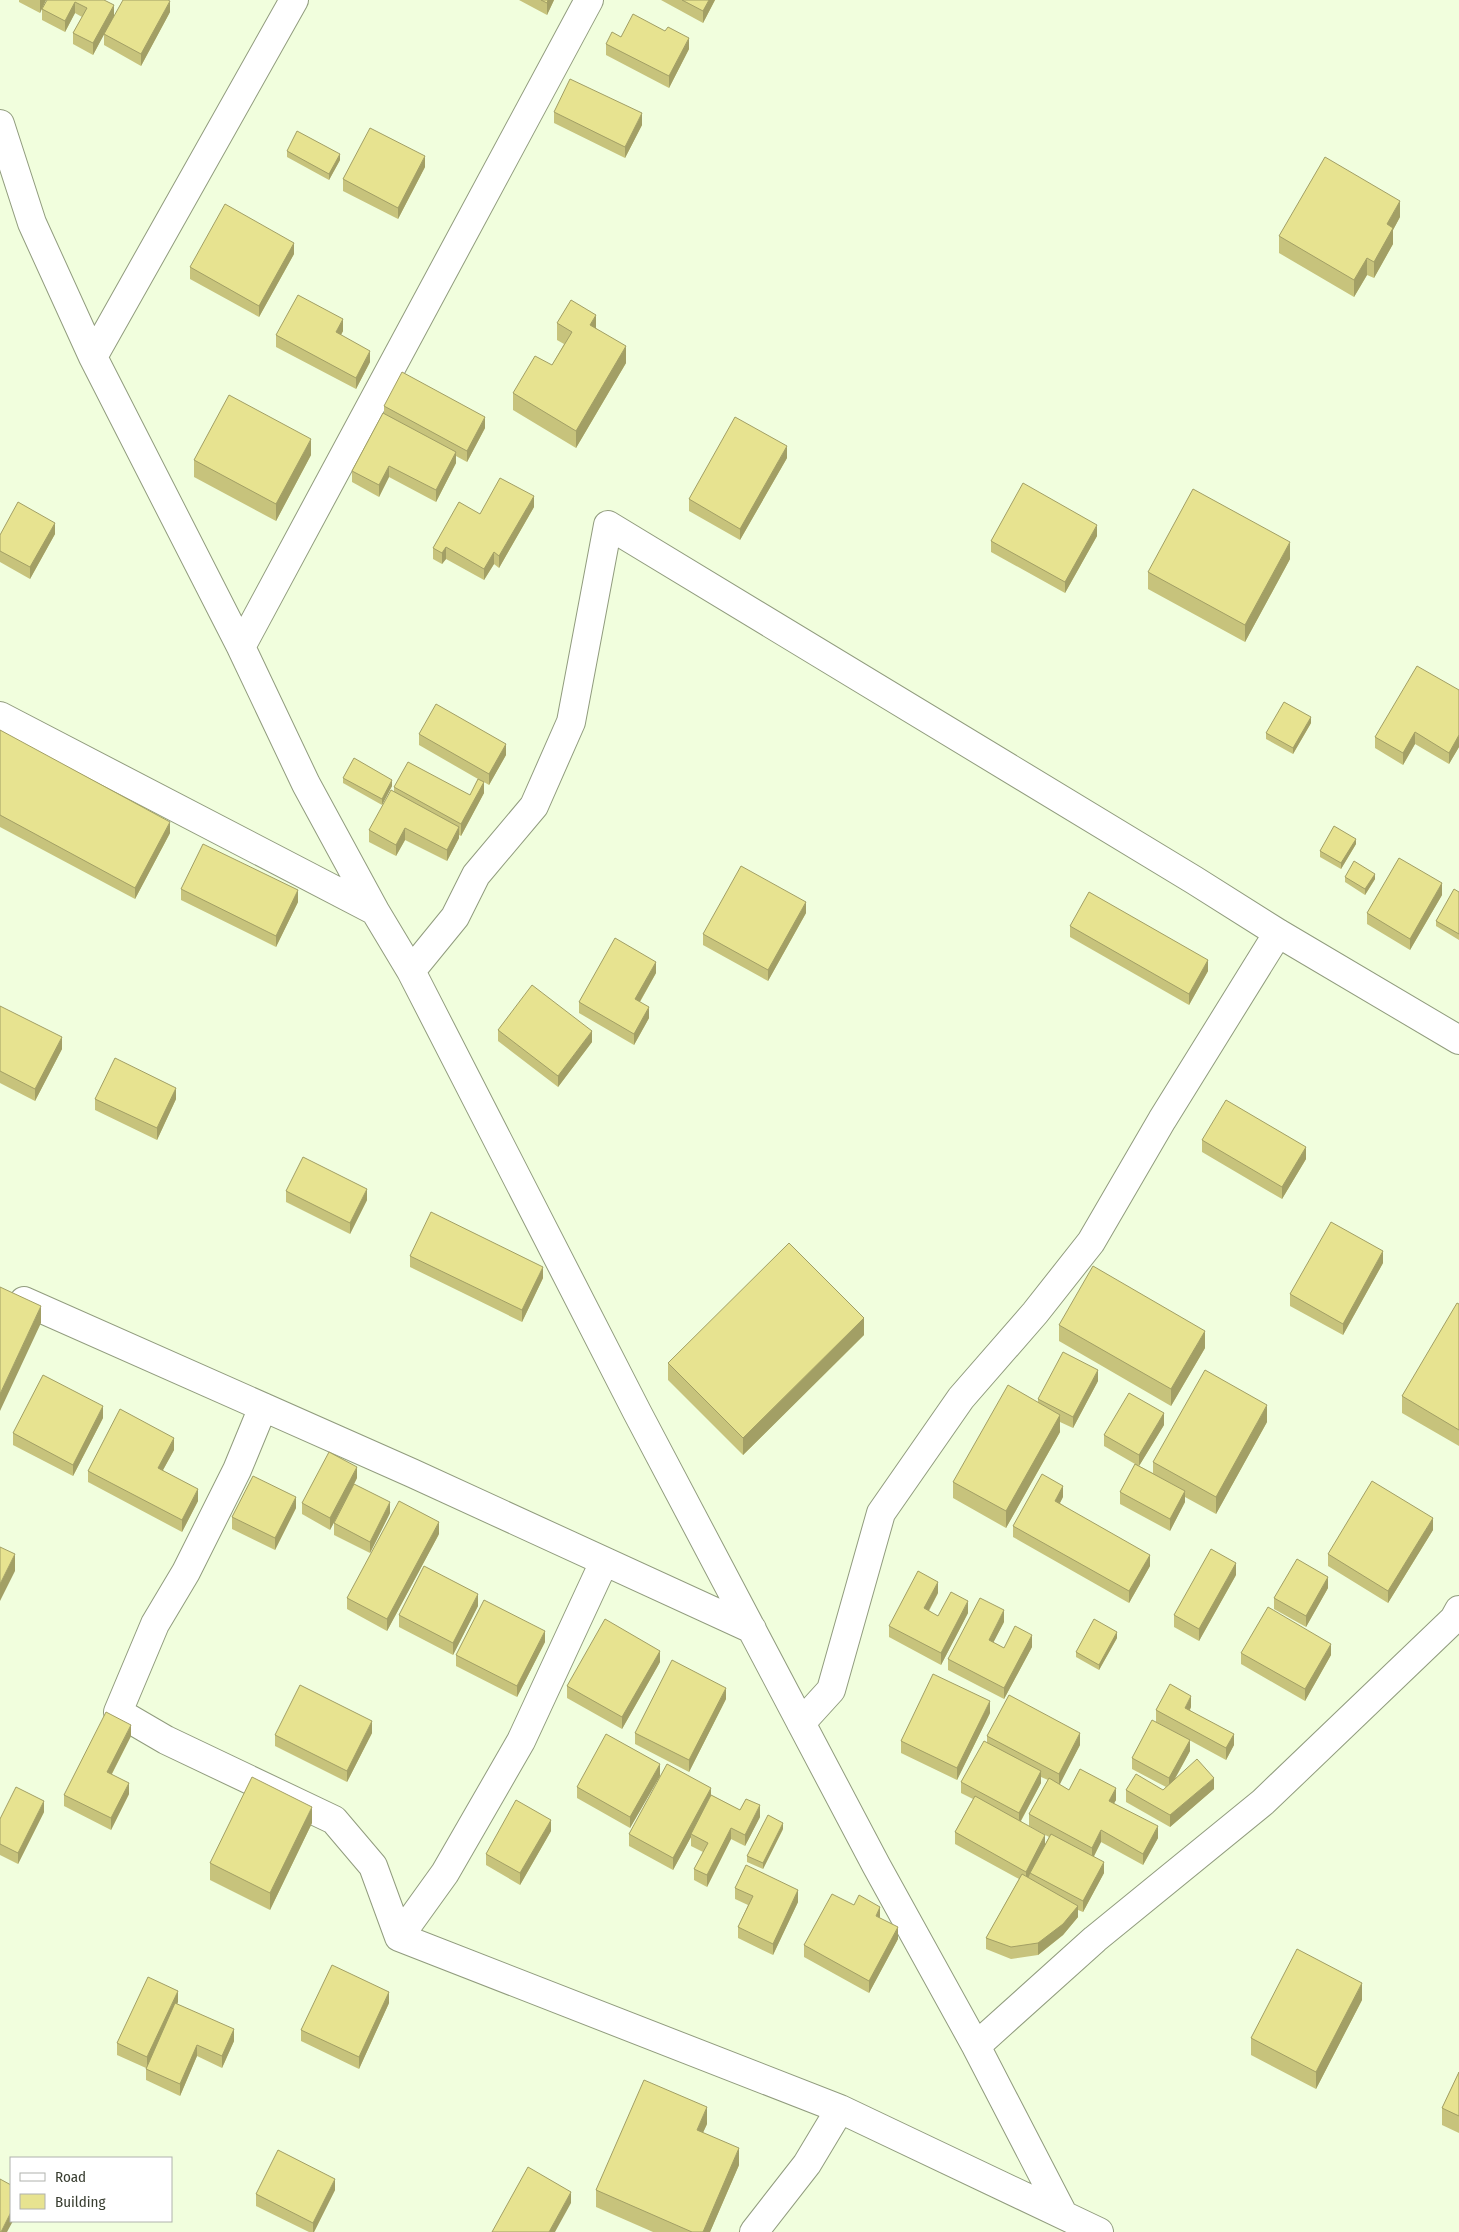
<svg xmlns="http://www.w3.org/2000/svg" width="1459" height="2232" font-family="'Fira Sans Condensed',sans-serif">
<rect width="100%" height="100%" fill="#f1fedd"/>
<g fill="none" stroke-linecap="round" stroke-linejoin="round">
<!-- street casing -->
<g stroke="#919c7e" stroke-width="30">
<path id="street" d="M0,124L32,223L93,357L241,647L306,784L375,911L411,971L637,1412L876,1865L976,2046L1063,2214
M93,357L294,0
M241,647L589,0
M0,716L375,911
M411,971L455,917L476,875L534,806L571,722L608,525L1194,880L1278,933L1459,1040
M24,1301L412,1473L752,1629
M263,1407L237,1470L186,1572L155,1624L118,1712L166,1740L334,1820L373,1866L399,1937L840,2109L1099,2232
M801,1723L831,1690L881,1513L961,1398L1035,1313L1091,1242L1162,1120L1278,933
M399,1937L445,1873L521,1741L604,1562
M976,2046L1095,1939L1263,1802L1454,1619L1459,1610
M754,2232L807,2164L840,2109"/>
</g>
<!-- street -->
<use href="#street" stroke="#fff" stroke-width="28"/>
</g>
<!-- wall -->
<path fill="#c7c37c" fill-rule="evenodd" d="M19,0H46L40,13L19,2Z
M47,0H104L114,16L170,12L141,66L104,45V34L93,55L73,44V33L82,17L75,13L65,32L42,20V9Z
M519,0H554L547,15Z
M661,0H715L703,23Z
M621,37L689,49L669,88L606,55V44Z
M554,112L642,125L625,158L554,123Z
M287,151L340,160L329,180L287,157Z
M425,167L398,219L343,191V179Z
M1400,217L1393,230V244L1374,278L1367,275L1354,297L1279,253V236Z
M294,254L259,317L190,279V267Z
M557,323L596,328L626,363L576,448L513,410V393L552,365L564,344L557,340Z
M343,331L341,335L370,362L356,389L276,347V335Z
M384,406L485,428L467,462L456,456V463L436,502L389,477L379,497L352,482V471L384,413Z
M311,455L276,521L194,477V460Z
M787,458L740,540L689,511V499Z
M534,507L499,568L494,564L484,580L446,559L442,564L433,559V548L480,514Z
M55,534L30,579L0,562V535Z
M1097,536L1065,593L991,552V541Z
M1290,559L1245,642L1148,589V572Z
M1459,690V747L1449,764L1415,744L1403,765L1375,748V737Z
M1311,723L1293,754L1266,739V733Z
M0,730L170,833L135,899L0,827Z
M419,734L506,755L489,785L484,782V793L461,836L459,835V838L447,861L405,840L396,856L369,842V830L394,792V787L470,795L478,779L419,745Z
M343,778L392,786L382,805L343,783Z
M1356,844L1341,869L1320,857V851Z
M1345,877L1375,879L1365,895L1345,882Z
M181,889L298,902L276,947L181,900Z
M1459,892V940L1436,926V921Z
M1442,895L1410,950L1367,924V913Z
M806,913L768,981L703,945V934Z
M1070,926L1208,971L1189,1005L1070,937Z
M656,973L640,1002L649,1018L634,1045L579,1013V1002Z
M0,1006L62,1049L35,1101L0,1083Z
M498,1030L592,1042L558,1087L498,1041Z
M95,1099H176L157,1140L95,1110Z
M1202,1140L1306,1159L1282,1199L1202,1152Z
M286,1191L367,1200L350,1234L286,1202Z
M410,1256L543,1278L522,1322L410,1267Z
M1383,1263L1343,1335L1290,1306V1294Z
M1459,1304V1446L1402,1413V1396Z
M1059,1325L1205,1348L1171,1406L1059,1341Z
M864,1335L743,1455L668,1380V1363Z
M1098,1381L1073,1428L1060,1422V1432L1006,1528L953,1498V1482L1038,1402V1399Z
M103,1418L73,1476L13,1445V1433Z
M1267,1422L1216,1514L1185,1497V1502L1170,1531L1120,1504V1492L1135,1464L1104,1446V1435L1164,1425L1139,1466L1153,1473V1462Z
M174,1450L163,1470L198,1501L182,1532L88,1482V1471Z
M357,1478L354,1484L390,1513L370,1553L334,1535V1523L342,1507L330,1530L302,1514V1503Z
M1063,1497L1060,1503L1150,1566L1129,1603L1013,1537V1526Z
M296,1508L275,1550L232,1529V1517Z
M1433,1530L1388,1603L1328,1566V1554Z
M439,1534L387,1631L347,1609V1598Z
M1236,1575L1199,1641L1174,1627V1615Z
M1328,1588L1306,1627L1274,1609V1598Z
M938,1593L929,1611L938,1616L968,1613L941,1665L889,1637V1626Z
M478,1606L453,1655L399,1627V1615Z
M1004,1622L993,1642L1004,1648L1032,1647L1004,1699L948,1670V1659Z
M1117,1638L1099,1670L1076,1657V1652Z
M545,1642L517,1697L456,1666V1655Z
M1241,1653L1331,1655L1305,1701L1241,1664Z
M660,1662L622,1729L567,1698V1686Z
M726,1699L689,1772L635,1744V1733Z
M1191,1707L1190,1710L1234,1745L1226,1760L1156,1722V1710Z
M990,1713L957,1780L901,1753V1741Z
M372,1733L347,1782L275,1746V1735Z
M131,1736L112,1774L129,1794L111,1830L64,1806V1795Z
M987,1736L1080,1745L1059,1784L1069,1790L1116,1800L1114,1803L1158,1838L1143,1865L1101,1842L1094,1856L1104,1873L1083,1912L1078,1910V1917L1063,1935L1038,1955L1011,1959L986,1949V1938L1019,1879L955,1844V1832L973,1799L961,1793V1782L987,1743ZM1041,1777L1048,1780L1029,1814V1826L1049,1837L1045,1844L1021,1821L1041,1783Z
M1190,1751L1175,1779L1214,1789L1170,1827L1126,1802V1790H1163L1166,1787L1132,1769V1758Z
M660,1776L630,1828L577,1798V1787Z
M711,1795L740,1810L760,1817L745,1846L731,1839L707,1887L694,1880V1869L703,1852L691,1846V1837L673,1870L629,1846V1834Z
M44,1812L18,1864L0,1855V1819Z
M312,1823L270,1910L210,1880V1863Z
M783,1829L763,1869L747,1862V1856Z
M551,1831L520,1885L486,1865V1854Z
M735,1888L798,1902L773,1955L738,1938V1927L748,1905L735,1899Z
M854,1905L880,1918L898,1939L869,1993L804,1957V1945Z
M1362,2000L1316,2089L1251,2055V2038Z
M178,2002L177,2004L234,2041L222,2068L197,2056L180,2096L146,2080V2068L117,2055V2043Z
M389,2003L359,2069L301,2041V2030Z
M1459,2072V2133L1442,2125V2108Z
M707,2124L703,2132L739,2165L710,2232H653L596,2207V2190Z
M335,2190L314,2232H309L256,2206V2194Z"/>
<!-- shaded-wall -->
<path fill="#a29f65" d="M40,0H46L40,13Z
M548,0H554L547,15V3Z
M709,0H715L703,23V11Z
M170,1V12L141,66V54Z
M75,2V13L65,32V21Z
M114,5V16L93,55V43Z
M689,38V49L669,88V76Z
M642,113V125L625,158V147Z
M340,154V160L329,180V174Z
M425,156V167L398,219V208Z
M1400,201V217L1393,230V244L1374,278V262L1387,224Z
M294,243V254L259,317V306Z
M1367,258V275L1354,297V280Z
M596,315V331L590,325Z
M343,319V331L336,344V332Z
M626,346V363L576,448V431Z
M370,351V362L356,389V378Z
M485,417V428L467,462V451Z
M311,439V455L276,521V504Z
M787,446V458L740,540V529Z
M456,452V463L436,502V490Z
M389,466V477L379,497V485Z
M534,496V507L499,568V556Z
M55,523V534L30,579V567Z
M1097,525V536L1065,593V582Z
M1290,542V559L1245,642V625Z
M446,547V559L442,564V553Z
M494,552V564L484,580V569Z
M1311,717V723L1293,754V748Z
M1415,732V744L1403,765V753Z
M1459,735V747L1449,764V753Z
M506,744V755L489,785V774Z
M392,780V786L382,805V799Z
M484,782V793L461,836V824Z
M170,822V833L135,899V888Z
M459,827V838L447,861V850Z
M405,828V840L396,856V845Z
M1356,839V844L1341,869V863Z
M1375,874V879L1365,895V889Z
M1442,883V895L1410,950V939Z
M298,890V902L276,947V936Z
M806,902V913L768,981V970Z
M1208,960V971L1189,1005V994Z
M656,962V973L635,1010V999Z
M649,1007V1018L634,1045V1034Z
M592,1031V1042L558,1087V1076Z
M62,1037V1049L35,1101V1089Z
M176,1088V1099L157,1140V1128Z
M1306,1147V1159L1282,1199V1187Z
M367,1189V1200L350,1234V1223Z
M1383,1251V1263L1343,1335V1324Z
M543,1267V1278L522,1322V1310Z
M41,1306V1323L0,1411V1394Z
M864,1318V1335L743,1455V1438Z
M1205,1331V1348L1171,1406V1389Z
M1098,1370V1381L1073,1428V1417Z
M1267,1405V1422L1216,1514V1497Z
M103,1406V1418L73,1476V1465Z
M1164,1413V1425L1139,1466V1455Z
M1060,1415V1432L1006,1528V1511Z
M174,1438V1450L158,1479V1468Z
M357,1467V1478L330,1530V1518Z
M1063,1486V1497L1055,1512V1501Z
M198,1489V1501L182,1532V1520Z
M1185,1491V1502L1170,1531V1519Z
M296,1497V1508L275,1550V1538Z
M390,1502V1513L370,1553V1542Z
M1433,1518V1530L1388,1603V1591Z
M439,1522V1534L387,1631V1619Z
M15,1554V1571L0,1601V1584Z
M1150,1555V1566L1129,1603V1591Z
M1236,1563V1575L1199,1641V1629Z
M1328,1577V1588L1306,1627V1616Z
M938,1582V1593L924,1619V1608Z
M478,1594V1606L453,1655V1643Z
M968,1601V1613L941,1665V1653Z
M1004,1610V1622L989,1651V1640Z
M545,1631V1642L517,1697V1686Z
M1117,1632V1638L1099,1670V1665Z
M1032,1635V1647L1004,1699V1688Z
M1331,1644V1655L1305,1701V1689Z
M660,1651V1662L622,1729V1717Z
M726,1688V1699L689,1772V1760Z
M1191,1696V1707L1185,1719V1708Z
M990,1701V1713L957,1780V1768Z
M372,1721V1733L347,1782V1771Z
M131,1725V1736L107,1783V1772Z
M1080,1733V1745L1059,1786V1774Z
M1234,1734V1745L1226,1760V1748Z
M1190,1740V1751L1169,1789V1778Z
M660,1764V1776L630,1828V1817Z
M1041,1771V1783L1019,1824V1813Z
M1214,1778V1789L1170,1827V1815Z
M129,1783V1794L111,1830V1818Z
M711,1788V1800L691,1834V1837L673,1870V1858Z
M1116,1788V1800L1109,1812V1801Z
M44,1801V1812L18,1864V1853Z
M760,1805V1817L745,1846V1835Z
M312,1807V1823L270,1910V1893Z
M551,1820V1831L520,1885V1873Z
M783,1823V1829L763,1869V1863Z
M1158,1826V1838L1143,1865V1854Z
M731,1828V1839L707,1887V1875Z
M1101,1830V1842L1092,1860V1848Z
M1045,1835V1846L1030,1873V1874L1026,1883V1872Z
M1104,1862V1873L1083,1912V1901Z
M798,1890V1902L773,1955V1944Z
M1078,1906V1917L1063,1935L1038,1955V1943Z
M880,1907V1918L876,1916Z
M898,1927V1939L869,1993V1981Z
M1362,1983V2000L1316,2089V2072Z
M178,1991V2002L147,2069V2057Z
M389,1992V2003L359,2069V2057Z
M234,2029V2041L222,2068V2056Z
M197,2045V2056L180,2096V2084Z
M707,2107V2124L697,2146V2130Z
M739,2148V2165L710,2232H703Z
M335,2179V2190L314,2232H313V2223Z
M571,2192V2203L555,2232H549Z
M11,2212V2221H13L7,2232H1Z"/>
<!-- building -->
<path fill="#e7e390" stroke="#a29f65" d="M47,0H104L114,5L93,43L73,33L87,8L75,2L65,21L42,9Z
M123,0H168L170,1L141,54L104,34Z
M541,0H548L547,3Z
M682,0H709L703,11Z
M633,14L665,31L668,27L689,38L669,76L606,44L612,32L621,37Z
M570,79L642,113L625,147L554,112Z
M370,128L425,156L398,208L343,179Z
M297,131L340,154L329,174L287,151Z
M1325,157L1400,201L1387,224L1393,228L1374,262L1367,258L1354,280L1279,236Z
M225,204L294,243L259,306L190,267Z
M298,295L343,319L336,332L370,351L356,378L276,335Z
M571,300L596,315L590,325L626,346L576,431L513,393L535,356L552,365L572,332L557,323Z
M402,372L485,417L467,451L384,406Z
M229,395L311,439L276,504L194,460Z
M383,413L456,452L436,490L389,466L379,485L352,471Z
M735,417L787,446L740,529L689,499Z
M500,478L534,496L499,556L494,552L484,569L446,547L442,553L433,548L459,502L480,514Z
M1023,483L1097,525L1065,582L991,541Z
M1193,489L1290,542L1245,625L1148,572Z
M18,502L55,523L30,567L0,551V535Z
M1417,666L1459,690V735L1449,753L1415,732L1403,753L1375,737Z
M1284,702L1311,717L1293,748L1266,733Z
M436,704L506,744L489,774L419,734Z
M0,730L170,822L135,888L0,815Z
M354,758L392,780L382,799L343,778Z
M408,762L470,795L478,779L484,782L461,824L394,787Z
M391,790L459,827L447,850L405,828L396,845L369,830Z
M1334,826L1356,839L1341,863L1320,851Z
M203,844L298,890L276,936L181,889Z
M1399,858L1442,883L1410,939L1367,913Z
M1354,861L1375,874L1365,889L1345,877Z
M741,866L806,902L768,970L703,934Z
M1454,889L1459,892V934L1436,921Z
M1089,892L1208,960L1189,994L1070,926Z
M615,938L656,962L635,999L649,1007L634,1034L579,1002Z
M532,985L592,1031L558,1076L498,1030Z
M0,1006L62,1037L35,1089L0,1071Z
M115,1058L176,1088L157,1128L95,1099Z
M1226,1100L1306,1147L1282,1187L1202,1140Z
M303,1157L367,1189L350,1223L286,1191Z
M431,1212L543,1267L522,1310L410,1256Z
M1331,1222L1383,1251L1343,1324L1290,1294Z
M789,1243L864,1318L743,1438L668,1363Z
M1093,1266L1205,1331L1171,1389L1059,1325Z
M0,1287L41,1306L0,1394Z
M1457,1303L1459,1304V1430L1402,1396Z
M1063,1352L1098,1370L1073,1417L1038,1399Z
M1205,1370L1267,1405L1216,1497L1153,1462Z
M43,1375L103,1406L73,1465L13,1433Z
M1008,1385L1060,1415L1006,1511L953,1482Z
M1129,1393L1164,1413L1139,1455L1104,1435Z
M120,1409L174,1438L158,1468L198,1489L182,1520L88,1471Z
M329,1452L357,1467L330,1518L302,1503Z
M1135,1464L1185,1491L1170,1519L1120,1492Z
M1042,1474L1063,1486L1055,1501L1150,1555L1129,1591L1013,1526Z
M253,1476L296,1497L275,1538L232,1517Z
M1372,1481L1433,1518L1388,1591L1328,1554Z
M354,1484L390,1502L370,1542L334,1523Z
M399,1501L439,1522L387,1619L347,1598Z
M0,1547L15,1554L0,1584Z
M1211,1549L1236,1563L1199,1629L1174,1615Z
M1297,1559L1328,1577L1306,1616L1274,1598Z
M424,1566L478,1594L453,1643L399,1615Z
M918,1571L938,1582L924,1608L938,1616L951,1592L968,1601L941,1653L889,1626Z
M980,1598L1004,1610L989,1640L1004,1648L1015,1626L1032,1635L1004,1688L948,1659Z
M484,1600L545,1631L517,1686L456,1655Z
M1268,1607L1331,1644L1305,1689L1241,1653Z
M605,1619L660,1651L622,1717L567,1686Z
M1094,1619L1117,1632L1099,1665L1076,1652Z
M672,1660L726,1688L689,1760L635,1733Z
M933,1674L990,1701L957,1768L901,1741Z
M1170,1684L1191,1696L1185,1708L1234,1734L1226,1748L1156,1710Z
M300,1685L372,1721L347,1771L275,1735Z
M1009,1695L1080,1733L1059,1774L987,1736Z
M106,1712L131,1725L107,1772L129,1783L111,1818L64,1795Z
M1152,1720L1190,1740L1169,1778L1132,1758Z
M606,1734L660,1764L630,1817L577,1787Z
M984,1741L1041,1771L1019,1813L961,1782Z
M1197,1759L1214,1778L1170,1815L1126,1790L1136,1774L1163,1790Z
M667,1764L711,1788L673,1858L629,1834Z
M1080,1769L1116,1788L1109,1801L1158,1826L1143,1854L1101,1830L1092,1848L1029,1814L1049,1778L1069,1790Z
M252,1777L312,1807L270,1893L210,1863Z
M16,1787L44,1801L18,1853L0,1844V1819Z
M711,1795L740,1810L746,1799L760,1805L745,1835L731,1828L707,1875L694,1869L708,1843L691,1834Z
M975,1796L1045,1835L1026,1872L955,1832Z
M516,1800L551,1820L520,1873L486,1854Z
M768,1815L783,1823L763,1863L747,1856Z
M1051,1834L1104,1862L1083,1901L1030,1873Z
M746,1865L798,1890L773,1944L738,1927L753,1896L735,1888Z
M1022,1874L1078,1906L1063,1924L1038,1943L1011,1947L986,1938Z
M832,1894L854,1905L859,1895L880,1907L876,1916L898,1927L869,1981L804,1945Z
M1297,1949L1362,1983L1316,2072L1251,2038Z
M332,1965L389,1992L359,2057L301,2030Z
M148,1977L178,1991L147,2057L117,2043Z
M175,2003L234,2029L222,2056L197,2045L180,2084L146,2069Z
M1459,2072V2116L1442,2108Z
M644,2080L707,2107L697,2130L739,2148L703,2232H692L596,2190Z
M278,2150L335,2179L313,2223L256,2194Z
M528,2167L571,2192L549,2232H492Z
M0,2179L11,2185V2212L1,2232H0Z"/>
<!-- legend -->
<rect x="10" y="2157" width="162" height="65" fill="#ffffff" stroke="#b0b2ad"/>
<rect x="20" y="2173" width="25" height="8" fill="#ffffff" stroke="#b0b2ad"/>
<text x="55" y="2182" font-size="15" fill="#393e31">Road</text>
<rect x="20" y="2194" width="25" height="15" fill="#e7e390" stroke="#b0b2ad"/>
<text x="55" y="2207" font-size="15" fill="#393e31">Building</text>
</svg>
